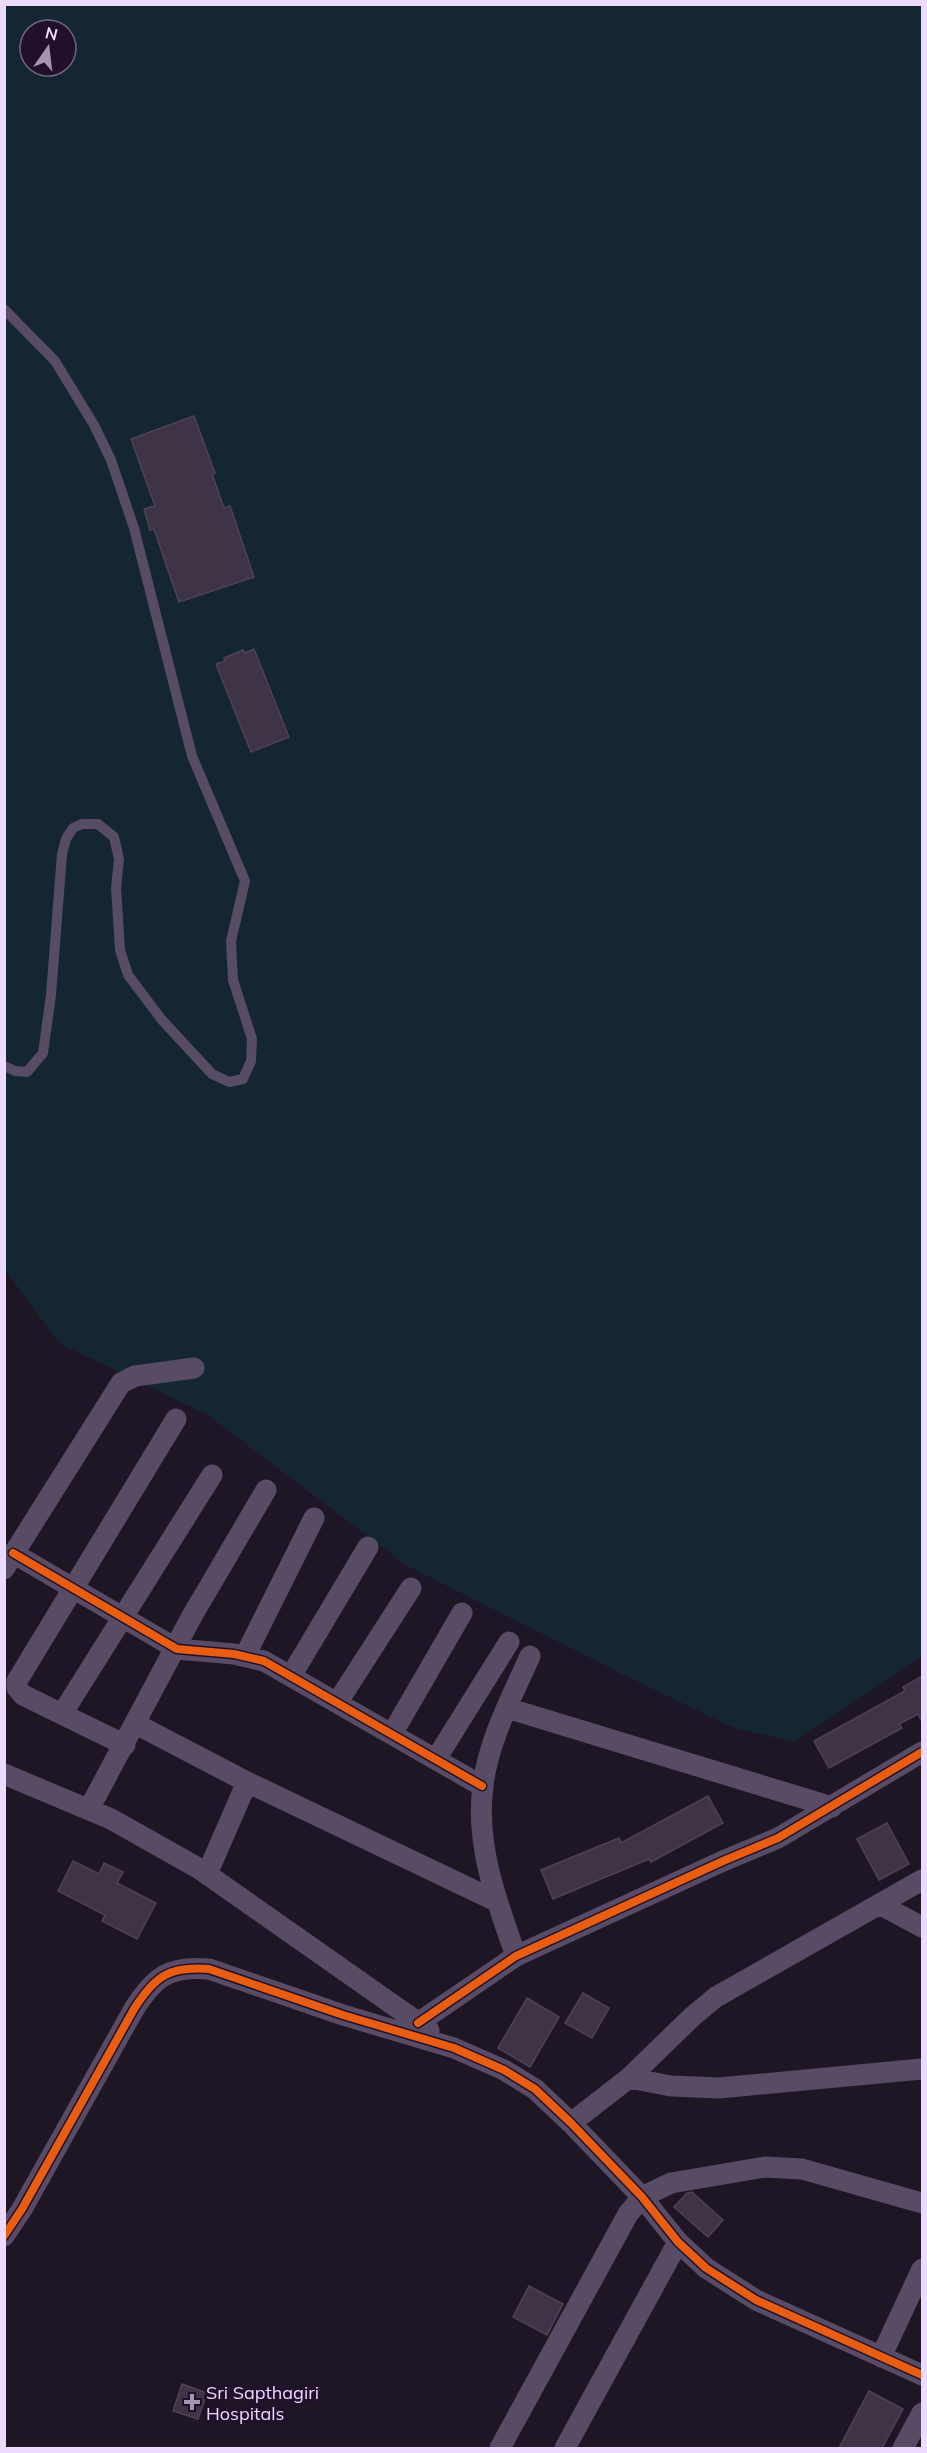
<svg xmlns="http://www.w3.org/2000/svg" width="927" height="2453" font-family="Mulish,sans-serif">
<rect width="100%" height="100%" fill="#1f1625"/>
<!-- green -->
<path fill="#152633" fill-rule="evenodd" d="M5,5H922V1657L794,1742L734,1728L620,1673L406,1565L206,1414L59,1343L5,1270ZM30,30H66V66H30Z"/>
<!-- building -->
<path fill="#3e3446" stroke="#4f4158" stroke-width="1.5" d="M194,416L215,473L212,474L224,508L230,506L254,577L179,602L154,529L150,530L144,509L155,506L131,439Z
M254,649L289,737L251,752L216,664L225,661L224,658L243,650L245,653Z
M922,1676V1722L918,1714L899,1724L902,1728L829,1768L814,1741L905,1691L903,1687Z
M708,1796L723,1823L651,1862L649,1859L553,1899L541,1870L619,1838L621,1843Z
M887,1823L909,1864L879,1880L857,1839Z
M73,1861L99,1874L104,1863L123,1872L117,1883L156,1903L137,1939L102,1921L105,1915L58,1891Z
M583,1993L609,2008L592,2038L565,2023Z
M527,1998L559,2017L530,2067L498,2048Z
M692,2192L723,2220L708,2237L674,2207L687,2193Z
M529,2286L563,2304L547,2335L513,2317Z
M182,2384L207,2393L198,2419L173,2411Z
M869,2391L903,2409L882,2448H839Z"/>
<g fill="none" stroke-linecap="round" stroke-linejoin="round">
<!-- service -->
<path stroke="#574b66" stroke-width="10" d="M4,309L55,361L94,425L111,460L134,528L192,756L245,881L231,941L233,980L252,1039L251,1061L243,1079L229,1082L212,1074L162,1020L128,975L120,950L116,888L119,859L114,837L98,824H82L73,828L66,839L62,854L51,995L43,1053L27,1072L15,1071L4,1066"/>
<!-- minor -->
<path stroke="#574b66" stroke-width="21" d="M13,1553L177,1649L234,1654L264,1661L482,1786
M4,1569L121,1383L135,1376L194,1368
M245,1656L314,1518
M291,1676L368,1547
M337,1703L411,1588
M507,1708L832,1807
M62,1714L212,1475
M136,1724L247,1782L496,1901
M392,1734L462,1613
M125,1745L23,1695L17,1688V1681L176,1419
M436,1759L509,1642
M4,1774L111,1819L198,1868L429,2030
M89,1809L192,1616L266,1490
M207,1874L247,1782
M879,1904L922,1927
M516,1956C497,1902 475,1845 483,1786C488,1741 512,1697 530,1656
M418,2023L516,1956L723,1861L778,1838L922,1752
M629,2078L671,2086L719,2088L922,2069
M571,2123L629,2078L693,2016L716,1997L922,1880
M4,2236L22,2209L134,2009C155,1976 169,1966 209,1969L343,2015L454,2048L504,2070L535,2089L571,2123L642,2197L678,2242L706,2268L756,2300L922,2375
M881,2357L922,2269
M500,2448L628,2214L642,2197L671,2183L765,2167L802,2169L922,2203
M565,2448L678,2242
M903,2448L922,2413"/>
<!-- cycleway casing -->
<g stroke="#20102b" stroke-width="11">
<path id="cycleway" d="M13,1553L177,1649L234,1654L264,1661L482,1786
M418,2023L516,1956L723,1861L778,1838L922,1752
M4,2236L22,2209L134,2009C155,1976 169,1966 209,1969L343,2015L454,2048L504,2070L535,2089L571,2123L642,2197L678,2242L706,2268L756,2300L922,2375"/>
</g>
<!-- cycleway -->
<use href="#cycleway" stroke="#e95d12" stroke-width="8"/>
</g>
<!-- markers -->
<path fill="#a595b3" stroke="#20102b" stroke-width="2" d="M189 2393h6v6h6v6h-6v6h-6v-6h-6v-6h6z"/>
<g text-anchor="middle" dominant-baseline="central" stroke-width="6" stroke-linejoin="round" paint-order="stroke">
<!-- poi labels -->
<g font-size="18" fill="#eddaff" stroke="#20102b" text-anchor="start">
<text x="206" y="2392">Sri Sapthagiri<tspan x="206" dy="21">Hospitals</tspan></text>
</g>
</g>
<!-- border -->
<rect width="927" height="2453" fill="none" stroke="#eddaff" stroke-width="12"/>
<!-- north arrow -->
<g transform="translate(48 48) rotate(14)"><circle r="28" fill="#20102b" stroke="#726180" stroke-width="1.5"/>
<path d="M0-4.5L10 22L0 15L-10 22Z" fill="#a595b3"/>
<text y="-9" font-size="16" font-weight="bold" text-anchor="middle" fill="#eddaff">N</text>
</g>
</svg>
